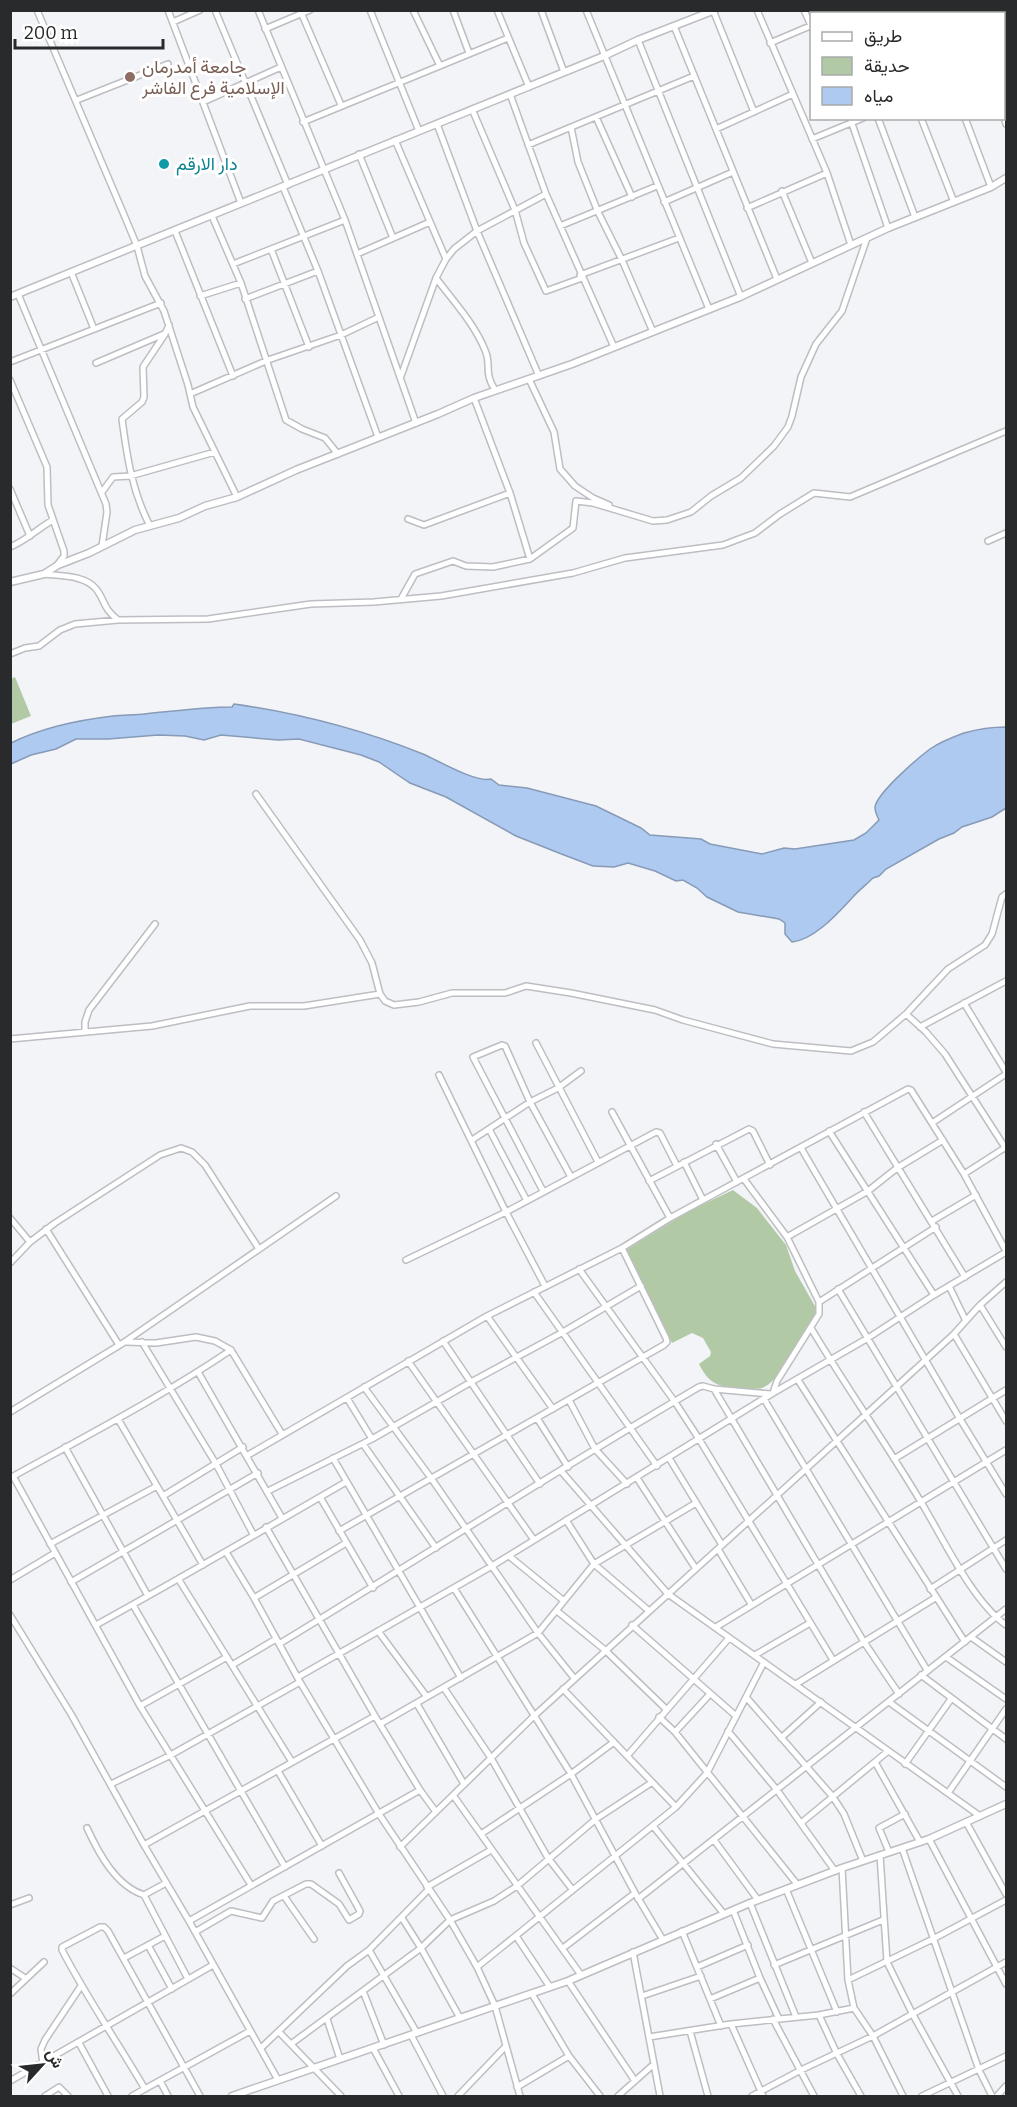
<svg xmlns="http://www.w3.org/2000/svg" width="1017" height="2107" font-family="Bitter,Vazirmatn,serif">
<rect width="100%" height="100%" fill="#f3f4f8"/>
<!-- green -->
<path fill="#b2c9a6" d="M15,677L31,716L11,724V679Z
M733,1190L757,1208L786,1245L795,1271L816,1308L814,1317C805,1333 779,1383 762,1388C754,1390 742,1388 734,1387C715,1387 707,1380 699,1364L710,1356L711,1352L703,1338L692,1333L672,1343L626,1250L689,1211Z"/>
<!-- water -->
<path fill="#afcaf1" stroke="#879ab6" stroke-width="1.5" d="M234,704C298,713 363,730 423,754C439,761 476,783 491,779L499,785L527,788L596,806L641,828L650,835L701,839L710,844L762,854L784,848L795,849L854,840L866,833L879,820C877,816 875,811 875,807C877,793 918,758 930,749C940,742 953,737 964,733C978,729 993,727 1006,727V808L992,817L962,827L954,833L939,839L886,869L879,876L873,878C866,885 858,891 852,898C837,914 814,940 792,942L785,934V923L779,919L738,912L707,897L697,888L683,880L676,881L655,871L628,863L614,867L593,866L564,855L516,836L446,797L410,783L379,762L361,755L299,739L278,740L221,735L204,740L185,736L158,735L108,739H76L56,749L31,755L11,764V743C41,728 79,720 113,716C123,715 134,715 145,714C174,711 203,707 232,707Z"/>
<g fill="none" stroke-linecap="round" stroke-linejoin="round">
<!-- minor casing -->
<g stroke="#bdbec2" stroke-width="8">
<path id="minor" d="M37,10L127,222L137,246L145,276L164,311L188,385L193,407L237,497
M168,10L241,203
M215,10L288,185
M258,10L345,220L416,423
M300,10L341,105
M370,10L419,131
M413,10L440,66
M453,10L469,53
M497,10L529,87
M541,10L564,72
M586,10L709,309
M713,10L754,112
M757,10L827,173L851,245
M804,10L812,28
M835,10L836,14
M878,10L879,14
M921,10L922,14
M959,10L960,14
M173,22L200,10
M674,26L777,279
M265,29L310,10
M638,40L741,297
M770,43L810,26
M1004,62L1006,61
M510,94L546,194L614,347
M77,100L168,64
M203,102L281,67
M472,109L515,210L524,243L546,291L582,278
M596,117L632,197
M1004,117L1006,124
M850,118L888,228
M878,118L915,217
M921,118L954,202
M965,118L991,187
M303,122L508,38
M437,124L477,231L539,376
M571,127L578,162L598,212L622,260L653,332
M716,129L793,94
M812,139L863,118
M395,140L446,259
M528,145L694,76
M359,154L393,238
M283,187L318,271L378,437
M782,191L812,263
M664,202L733,172
M747,208L827,173
M212,216L241,283L286,420L302,429L325,438L338,454
M560,226L657,186
M175,231L233,376
M271,249L309,347
M357,254L430,222
M233,264L345,220
M71,272L94,329
M580,275L679,238
M436,278C453,301 474,323 485,350C492,366 483,371 495,390
M18,294L106,504L107,512L102,546
M200,296L241,283
M245,299L318,271
M10,362L161,303
M96,363L164,334
M401,376L436,278L446,259L454,249L477,231L546,194
M529,379L554,432L560,469L575,486L593,498L609,505
M10,380L47,467L48,505L64,551V556L58,564
M190,394L268,360L341,335L379,317
M474,398L510,493L530,559
M10,489L30,536
M102,492L113,477L130,476L215,452
M408,519L424,525L510,493
M150,526C132,491 127,457 122,419L142,402L144,397L143,367L165,334L169,325
M988,541L1006,533
M10,547C27,540 37,529 53,520
M44,574C61,576 86,575 97,590C106,603 103,608 118,620L208,619L311,604L374,602L441,596L573,573L625,558L723,545L755,533L780,514L814,493L850,497L1006,431
M401,599L415,574L453,561L466,566L493,567L530,559L573,528L576,501L593,503L653,521L667,520L691,512L711,496L741,478L774,446L788,427L792,416L801,377L816,344L842,311L867,238
M10,654L25,648L39,646L60,630L75,624L118,620
M256,794L360,940L372,963L380,994
M964,1003L1006,1072
M906,1014L926,1032L945,1054L1006,1149
M920,1027L1006,981
M85,1031V1022L89,1010L155,924
M10,1039L152,1026L250,1006H304L380,994L385,1001L394,1005L419,1002L452,993H505L526,986L571,993L655,1010L683,1020L773,1044L851,1051L873,1042L906,1014L948,969L985,945L992,934L1002,897L1006,894
M536,1043L598,1162
M439,1075L506,1212L545,1286
M612,1112L670,1218
M864,1112L965,1277
M932,1123L1006,1074
M489,1129L527,1201
M829,1131L934,1295
M472,1140L530,1102L558,1088L581,1071
M716,1144L737,1182
M801,1148L960,1419L1006,1494
M684,1162L703,1200
M964,1174L1006,1147
M744,1179L787,1237L819,1302
M649,1181L749,1129L753,1131L770,1165
M543,1191L473,1057L502,1045L505,1046L530,1102L571,1177
M10,1218L30,1242
M932,1221L976,1195
M46,1229L119,1345
M787,1237L868,1191L897,1168L943,1140
M406,1260L506,1212L656,1132L660,1133L677,1166
M10,1263L30,1242L55,1223L160,1155L181,1148L192,1152L205,1165L259,1249
M579,1269L675,1402L699,1439L833,1660
M949,1286L965,1319
M838,1289L1006,1569
M534,1292L657,1466
M980,1305L1006,1347
M487,1316L553,1409
M811,1328C846,1387 886,1443 921,1502C943,1538 972,1601 1006,1625
M954,1334L1006,1421
M443,1341L540,1484
M126,1342L156,1343L196,1337L215,1341L231,1350L282,1434
M142,1342L216,1464L253,1534
M408,1361L534,1540
M198,1372L282,1518
M798,1380L965,1642
M364,1387L431,1478L538,1633L574,1678
M714,1389L864,1642L899,1694
M773,1393L777,1381L819,1314V1302L936,1227
M347,1398L372,1439
M764,1399L927,1670
M569,1400L595,1449L627,1484
M10,1412L123,1343L336,1196
M537,1418L568,1467
M118,1419L203,1565
M363,1444L436,1548
M65,1447L148,1596
M248,1455L487,1316L622,1248L670,1218L908,1089L911,1090L964,1174L1006,1251
M333,1458L461,1678
M669,1458L722,1545
M894,1459L1006,1390
M561,1471L668,1594L980,1816
M13,1476L140,1706L251,1885
M12,1477C86,1436 161,1397 231,1350
M637,1478L696,1569
M268,1491L372,1439L471,1382L563,1332L641,1286
M163,1496L243,1447
M320,1497L373,1588
M566,1520L594,1564L648,1610
M266,1527L375,1716L420,1790L436,1812
M339,1531L664,1345L667,1342L666,1338L622,1248
M50,1544L157,1486
M718,1549L751,1604
M226,1552L254,1598L300,1682L379,1814L450,1920L477,1967L495,2006L520,2096
M509,1556L564,1601
M10,1580L55,1553
M179,1580L292,1762
M71,1582L258,1473
M454,1588L571,1774L635,1893L663,1940
M930,1589L1006,1540
M254,1598L346,1543
M133,1605L285,1867
M557,1611L605,1650L666,1709
M10,1615L71,1714L144,1845
M96,1625C180,1579 263,1530 346,1482
M632,1625L736,1716
M716,1627L1006,1450
M378,1631L427,1697
M971,1637L1006,1662
M279,1644C419,1559 557,1470 699,1387L703,1386L714,1389L771,1394
M755,1655L810,1623
M946,1657L1006,1699
M232,1665L276,1639
M921,1675L1006,1739
M298,1677L492,1566L773,1393L868,1338L934,1295L1006,1252
M796,1684L935,1598
M444,1688L491,1758L548,1858L572,1889
M563,1689L676,1807
M746,1697L833,1797L844,1814L863,1861
M889,1702L1006,1787
M417,1704L464,1784
M140,1706L227,1657
M659,1717L675,1732L797,1884
M380,1724L538,1633L594,1564L696,1503
M728,1731L777,1790L835,1871
M675,1732L710,1694
M781,1738L821,1702
M627,1756L729,1638
M875,1762L920,1842
M905,1764L951,1699
M278,1771L322,1846
M111,1784L169,1756L300,1682
M948,1793L1006,1709
M453,1795L581,1975
M966,1822L1006,1894
M801,1823L887,1752
M653,1826L724,1914
M87,1828C99,1854 116,1886 144,1895
M481,1834L571,1774L614,1742
M929,1839L1006,1984
M714,1840L758,1900
M400,1847L534,1716L896,1387L954,1334L980,1305L1006,1282
M902,1848L979,2070L992,2096
M889,1852L879,1828L905,1814
M880,1855L887,1962L912,2013L958,2096
M842,1868L848,1980L854,2008L873,2036L903,2096
M166,1883L144,1895L188,1979
M427,1887L491,1850
M786,1889L837,2012
M284,1896L314,1939
M638,1899L1006,1609
M750,1903L796,2017
M10,1905L29,1898
M733,1910L760,1978L779,2019
M402,1918L421,1948L460,2018
M189,1921L420,1790
M682,1931L721,2026
M195,1932L231,1911L262,1918L273,1901L306,1884H311L339,1904L349,1920L359,1914L360,1911L339,1873
M516,1936L550,1987
M148,1945L172,1989
M563,1948L635,1893
M369,1950L417,2033
M633,1952L660,2096
M124,1958L165,1936
M774,1965L883,1920
M477,1967L676,1807L707,1773L764,1662
M697,1967L748,1945
M10,1968L25,1978
M848,1980L933,1939L1006,1900
M568,1981L635,2081
M363,1991L384,2045
M10,1994L44,1962
M532,1994L569,2056L600,2096
M642,1996L701,1976
M710,1999L760,1978
M819,2015L837,2054L861,2096
M327,2019L340,2059
M773,2019L814,2096
M731,2024L763,2096
M690,2031L708,2096
M279,2032L341,2096
M411,2035L443,2096
M649,2037L731,2024L819,2015L854,2008
M79,2043L108,2096
M291,2044L421,1948L450,1920L494,1901L517,1886L596,1819L651,1783
M261,2048L347,1966L369,1950L429,1889
M373,2048L399,2096
M43,2064L41,2049L45,2040L81,1986
M278,2080L189,1921L144,1845L375,1716
M10,2081L213,1965
M160,2081L168,2096
M517,2087L569,2056
M145,2089C118,2043 87,1998 62,1950V1947L100,1927H104L108,1931L200,2096
M45,2096L59,2087L68,2096
M132,2096L250,2031
M458,2096L505,2047
M618,2096L654,2064
M752,2096L801,2070L873,2036L1006,1962
M922,2096L1006,2056
M997,2096L1006,2086"/>
</g>
<!-- tertiary casing -->
<g stroke="#bdbec2" stroke-width="9">
<path id="tertiary" d="M10,297L604,56L638,40L715,10
M10,582L44,574L58,565L89,553L135,530L179,518L205,506L237,497L296,470L438,414L474,398L572,364L740,297L888,228L991,187L1006,178
M232,2096L568,1981L750,1903L842,1868L929,1839L1006,1804"/>
</g>
<!-- minor -->
<use href="#minor" stroke="#fff" stroke-width="5"/>
<!-- tertiary -->
<use href="#tertiary" stroke="#fff" stroke-width="6"/>
</g>
<!-- markers -->
<circle fill="#8d6e63" stroke="#fff" stroke-width="2" cx="130" cy="77" r="6"/>
<circle fill="#0f9aa8" stroke="#fff" stroke-width="2" cx="164" cy="164" r="6"/>
<g text-anchor="middle" dominant-baseline="central" stroke-width="6" stroke-linejoin="round" paint-order="stroke">
<!-- education labels -->
<g font-size="18" fill="#785e54" stroke="#fff" text-anchor="start">
<text x="142" y="67">جامعة أمدرمان<tspan x="142" dy="21">الإسلامية فرع الفاشر</tspan></text>
</g>
<!-- culture labels -->
<g font-size="18" fill="#0d838f" stroke="#fff" text-anchor="start">
<text x="176" y="164">دار الارقم</text>
</g>
</g>
<!-- border -->
<rect width="1017" height="2107" fill="none" stroke="#292a2b" stroke-width="24"/>
<!-- legend -->
<rect x="810" y="12" width="195" height="108" fill="#ffffff" stroke="#a9aaaa" stroke-width="1.5"/>
<rect x="822" y="32" width="30" height="9" fill="#ffffff" stroke="#a9aaaa" stroke-width="1.5"/>
<text x="864" y="42" font-size="18" fill="#292a2b">طريق</text>
<rect x="822" y="57" width="30" height="18" fill="#b2c9a6" stroke="#a9aaaa" stroke-width="1.5"/>
<text x="864" y="72" font-size="18" fill="#292a2b">حديقة</text>
<rect x="822" y="87" width="30" height="18" fill="#afcaf1" stroke="#a9aaaa" stroke-width="1.5"/>
<text x="864" y="102" font-size="18" fill="#292a2b">مياه</text>
<!-- north arrow -->
<g transform="translate(42 2065) rotate(63)" stroke="#ffffff" stroke-width="4.5" paint-order="stroke">
<path d="M0-4.5L10 22L0 15L-10 22Z" fill="#292a2b"/>
<text y="-9" font-size="16" font-weight="bold" text-anchor="middle" fill="#292a2b">ش</text>
</g>
<!-- scale -->
<path d="M15 39v9h148v-9" fill="none" stroke="#292a2b" stroke-width="3"/>
<text x="24" y="39" font-size="18" fill="#292a2b" stroke="#ffffff" stroke-width="4.5" paint-order="stroke">200 m</text>
</svg>
